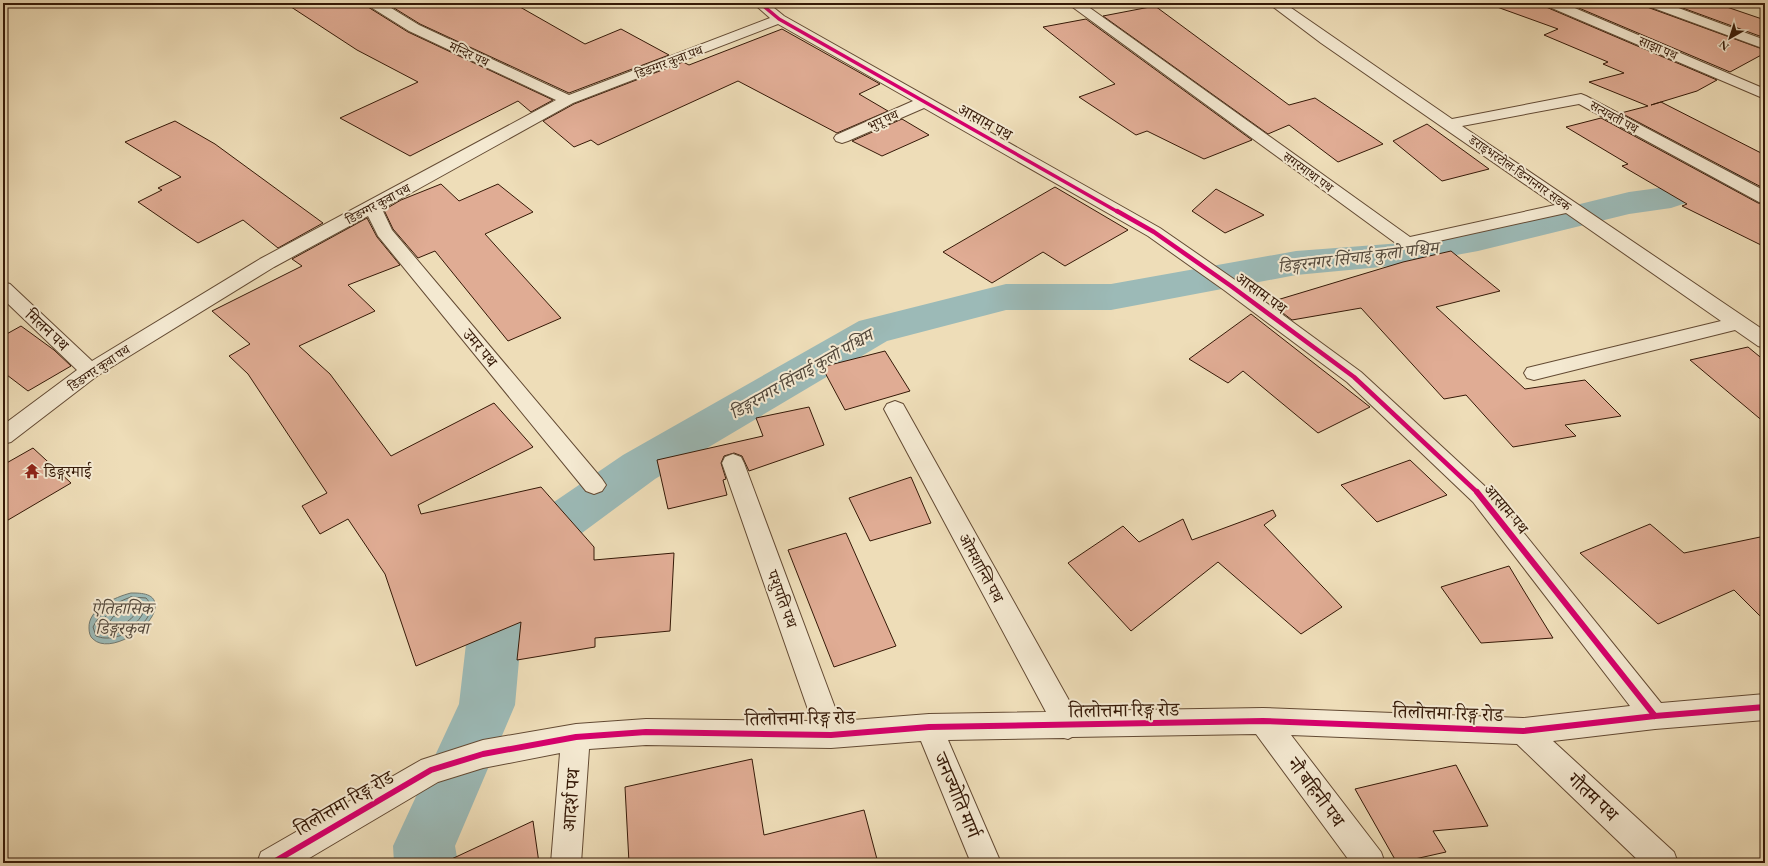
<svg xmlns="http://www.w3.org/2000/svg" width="1768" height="866" font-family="'EB Garamond','Noto Serif Devanagari',serif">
<rect width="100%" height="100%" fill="#eeddb8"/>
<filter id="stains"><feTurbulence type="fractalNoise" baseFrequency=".005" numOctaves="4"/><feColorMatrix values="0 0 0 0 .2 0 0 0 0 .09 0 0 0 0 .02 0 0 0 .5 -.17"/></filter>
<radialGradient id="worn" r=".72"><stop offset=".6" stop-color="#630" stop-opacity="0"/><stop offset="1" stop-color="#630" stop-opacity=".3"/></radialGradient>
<!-- water -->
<path fill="#9cbab7" stroke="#737a71" d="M131,593C141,593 157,593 155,608C153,628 109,655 93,639C90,637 89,632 89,628C88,609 115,597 131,593Z"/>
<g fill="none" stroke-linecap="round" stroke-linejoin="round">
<!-- shore -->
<path stroke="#686a5f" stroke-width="1" d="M131,597L146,598C148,600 150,603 150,606C153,625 120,639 105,638C102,638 99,637 96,636L93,627C101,611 114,603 131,597Z
M132,602L143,603L146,606C140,626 119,638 99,632L98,627C105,613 117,607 132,602Z
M133,608H137L138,611C130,621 119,630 106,627L113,617Z"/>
<!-- canal -->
<path fill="#9cbab7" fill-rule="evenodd" d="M1765,156V177L1671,208L1629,214L1478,251L1402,265L1296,275L1111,310H1006L887,341L655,479L563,547L510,578L522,627L515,705L455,846L458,863H394L393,846L459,704L468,627L458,569L465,554L529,519L623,455L859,321L1006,284H1111L1296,251L1402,243L1478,229L1629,192L1666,187Z"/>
</g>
<!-- building -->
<path fill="#e0ac94" stroke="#351907" d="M285,3H366L368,7L408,32L553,100L531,112L518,101L410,156L340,118L418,82L357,50Z
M386,3H513L585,44L621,29L669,55L569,93L420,24Z
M1497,3H1544L1546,7L1717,80L1697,91L1651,105L1661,102L1765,155V189L1621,113L1648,106L1589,82L1624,73L1603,64L1608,62L1544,35L1558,29L1497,7Z
M1567,3H1645L1647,7L1765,50V53L1730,72Z
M1669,3H1715L1765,20V38Z
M1155,6L1289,105L1315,98L1383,144L1338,162L1289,125L1268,134L1103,16Z
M1086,19L1252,140L1204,159L1147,131L1136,135L1079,97L1115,84L1043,27Z
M782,29L880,84L859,94L888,111L837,133L738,81L598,145L591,140L574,147L543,121L574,104L683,62L689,65Z
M1601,118L1758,203L1765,204V247L1682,206L1687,204L1622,166L1628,164L1566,127Z
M902,119L929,135L882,156L852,141Z
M175,121L215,144L323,223L278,248L243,220L198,243L138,202L162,190L158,188L181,177L125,142Z
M1427,124L1489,169L1442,181L1393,141Z
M441,184L459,201L498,184L533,212L485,234L561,318L508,341L435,251L418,258L393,229L384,210L401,200Z
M1055,187L1128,230L1065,266L1043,252L992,283L943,252Z
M1216,189L1264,215L1225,233L1192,211Z
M367,218L377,237L400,265L348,285L375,311L299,346L330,374L391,456L494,403L533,447L418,505L421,514L541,487L594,547V560L674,553L670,631L595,638V647L517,660L521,622L416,666L385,574L348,519L320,534L302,506L327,493L248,374L229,356L250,344L212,311L302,266L292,259Z
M1451,251L1500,291L1436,307L1525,389L1585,380L1621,416L1565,425L1576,436L1513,447L1466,395L1444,399L1361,308L1292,320L1279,310L1277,300L1403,262Z
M1251,314L1370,407L1318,433L1243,371L1228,383L1189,359Z
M21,326L54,350L71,366L28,391L3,372V336Z
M1748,347L1765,361V423L1690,360Z
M885,351L910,391L845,410L822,367Z
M809,407L824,445L749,471L742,456L734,453L724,456L721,463L726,479L723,480L727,495L668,509L657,460L763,436L756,418Z
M33,448L71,483L3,523V465Z
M1410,460L1447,495L1377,522L1341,485Z
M911,477L931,523L870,541L849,498Z
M1273,510L1276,516L1264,525L1342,607L1301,634L1218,562L1131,631L1068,563L1123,526L1139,542L1183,519L1192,540Z
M1650,524L1684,553L1765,536V621L1734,590L1658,624L1580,553Z
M846,533L896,646L834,667L788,550Z
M1509,566L1524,591L1553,638L1481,643L1441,587Z
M752,759L764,835L864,810L878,863H629L625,787Z
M1456,765L1488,826L1433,831L1446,852L1397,863L1355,789Z
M533,821L539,863H443Z"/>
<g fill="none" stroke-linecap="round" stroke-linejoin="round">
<!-- minor casing -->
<g stroke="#634a33" stroke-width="2">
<path id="minor" d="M367,3H383L419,25L569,95L770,18L753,3H768L784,16L1160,228L1238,282L1361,372L1489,490L1661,703L1765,694V720L1655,729L1553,741L1674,852L1678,863H1641L1517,744L1291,735L1381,852L1385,863H1351L1256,734L1072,737L1068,739L1064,738L948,740L1001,863H971L921,741L831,748L646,745L589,749L581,863H551L560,753L483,768L438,782L301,863H257L261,852L421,760L483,740L576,724L646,719L812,721L722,463L725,457L733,454L741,457L744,463L840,721L929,714L1046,712L884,409L887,404L895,401L903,404L1075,711L1263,708L1523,718L1630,706L1473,502L1347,382L1224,290L1148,236L924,108L848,141L842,143L836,141L834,138L836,135L913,101L778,24L573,103L382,209L392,230L602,479L606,485L602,491L594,494L586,491L378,236L368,216L274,267L97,376L11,442L3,444V425L77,370L3,299V282L10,284L92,361L260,259L556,100L409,31L369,6Z
M1067,3H1083L1410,237L1555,205L1321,43L1268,3H1284L1452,119L1581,94L1586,96L1765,191V203L1759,202L1579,104L1462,126L1765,331V348L1758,346L1735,330L1534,380L1527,378L1524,373L1527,368L1721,321L1566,213L1407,248L1401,247Z
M1545,3H1563L1765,89V99L1547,6Z
M1646,3H1665L1765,40V49L1648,6Z"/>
</g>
<!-- minor -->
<use href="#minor" fill="#f4e9d1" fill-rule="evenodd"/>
<!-- cycleway-far2 casing -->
<g stroke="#f4e9d1" stroke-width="5">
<path id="cycleway-far2" d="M760,3L779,19L1118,212"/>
</g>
<!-- cycleway-far1 casing -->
<g stroke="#f4e9d1" stroke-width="7">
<path id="cycleway-far1" d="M1117,211L1154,232L1231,286L1354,377L1478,493"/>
</g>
<!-- cycleway casing -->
<g stroke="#f4e9d1" stroke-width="8">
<path id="cycleway" d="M1477,492L1655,716
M272,863L431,770L483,754L576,737L646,732L831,735L929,727L1263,721L1523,731L1655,716L1765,707"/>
</g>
<!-- cycleway-far2 -->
<use href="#cycleway-far2" stroke="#d6006c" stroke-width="3.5"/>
<!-- cycleway-far1 -->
<use href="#cycleway-far1" stroke="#d6006c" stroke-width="4.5"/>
<!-- cycleway -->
<use href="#cycleway" stroke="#d6006c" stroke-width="6"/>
</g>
<!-- icons -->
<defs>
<g id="temple-bare" transform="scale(1.2)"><path d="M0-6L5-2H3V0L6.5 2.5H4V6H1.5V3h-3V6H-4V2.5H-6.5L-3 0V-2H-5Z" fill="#8f2418" stroke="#f4e9d1" stroke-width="2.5" paint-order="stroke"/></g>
</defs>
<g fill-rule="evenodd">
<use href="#temple-bare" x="32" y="471"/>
</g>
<g text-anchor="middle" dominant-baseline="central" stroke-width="4" stroke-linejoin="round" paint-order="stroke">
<!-- far-street labels -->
<g font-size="13" fill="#351907" stroke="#f4e9d1">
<text transform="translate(1658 48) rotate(23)">साझा पथ</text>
<text transform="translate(469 54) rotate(25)">मन्दिर पथ</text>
<text transform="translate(669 62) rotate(-21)">डिङग्गर कुवा पथ</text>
<text transform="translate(1614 117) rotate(29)">सत्यवती पथ</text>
<text transform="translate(883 120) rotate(-24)">भुपू पथ</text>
<text transform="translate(1308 172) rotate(36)">सगरमाथा पथ</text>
<text transform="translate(1520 173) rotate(35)">डराइभरटोल-डिन्गनगर सडक</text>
<text transform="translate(378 204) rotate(-28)">डिङग्गर कुवा पथ</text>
<text transform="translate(99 368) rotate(-34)">डिङग्गर कुवा पथ</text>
</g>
<!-- street labels -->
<g font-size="16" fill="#351907" stroke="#f4e9d1">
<text transform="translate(985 122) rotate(29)">आसाम पथ</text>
<text transform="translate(1261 293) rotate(36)">आसाम पथ</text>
<text transform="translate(47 330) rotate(43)">मिलन पथ</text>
<text transform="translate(480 348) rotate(50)">उमर पथ</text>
<text transform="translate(1506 509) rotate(50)">आसाम पथ</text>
<text transform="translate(981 568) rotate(61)">ओमशान्ति पथ</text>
<text transform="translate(782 599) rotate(70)">पशुपति पथ</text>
</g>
<!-- poi labels -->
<g font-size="16" fill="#351907" stroke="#f4e9d1" text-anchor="start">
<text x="44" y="471">डिङ्गरमाई</text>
</g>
<!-- water labels -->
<g font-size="17" font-style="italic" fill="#54493c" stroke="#f4e9d1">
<text transform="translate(1358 257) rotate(-7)">डिङ्गरनगर सिंचाई कुलो पश्चिम</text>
<text transform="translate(801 374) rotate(-30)">डिङ्गरनगर सिंचाई कुलो पश्चिम</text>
<text x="122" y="608">ऐतिहासिक<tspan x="122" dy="20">डिङ्गरकुवा</tspan></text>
</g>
<!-- near-street labels -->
<g font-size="19" fill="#351907" stroke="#f4e9d1">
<text transform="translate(1124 710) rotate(-1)">तिलोत्तमा रिङ्ग रोड</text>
<text transform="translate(1448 713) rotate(2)">तिलोत्तमा रिङ्ग रोड</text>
<text transform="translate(800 718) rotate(-1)">तिलोत्तमा रिङ्ग रोड</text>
<text transform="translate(1316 792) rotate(53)">नौ बहिनी पथ</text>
<text transform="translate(957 795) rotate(67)">जनज्योति मार्ग</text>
<text transform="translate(1593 797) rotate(43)">गौतम पथ</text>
<text transform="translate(571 800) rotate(-86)">आदर्श पथ</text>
<text transform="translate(344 803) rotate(-30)">तिलोत्तमा रिङ्ग रोड</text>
</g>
</g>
<!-- margin -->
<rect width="1768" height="866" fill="none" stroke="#eeddb8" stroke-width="16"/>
<rect x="4" y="4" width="1760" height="858" fill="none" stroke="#351907" stroke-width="2"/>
<rect x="8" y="8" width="1752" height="850" fill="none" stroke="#351907"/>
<!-- north arrow -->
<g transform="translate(1730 38) rotate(219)" stroke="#f4e9d1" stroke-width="3" paint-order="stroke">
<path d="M0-3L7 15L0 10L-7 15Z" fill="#351907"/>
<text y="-6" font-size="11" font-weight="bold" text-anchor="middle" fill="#351907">N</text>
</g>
<rect width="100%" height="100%" filter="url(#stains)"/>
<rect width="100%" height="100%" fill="url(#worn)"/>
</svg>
